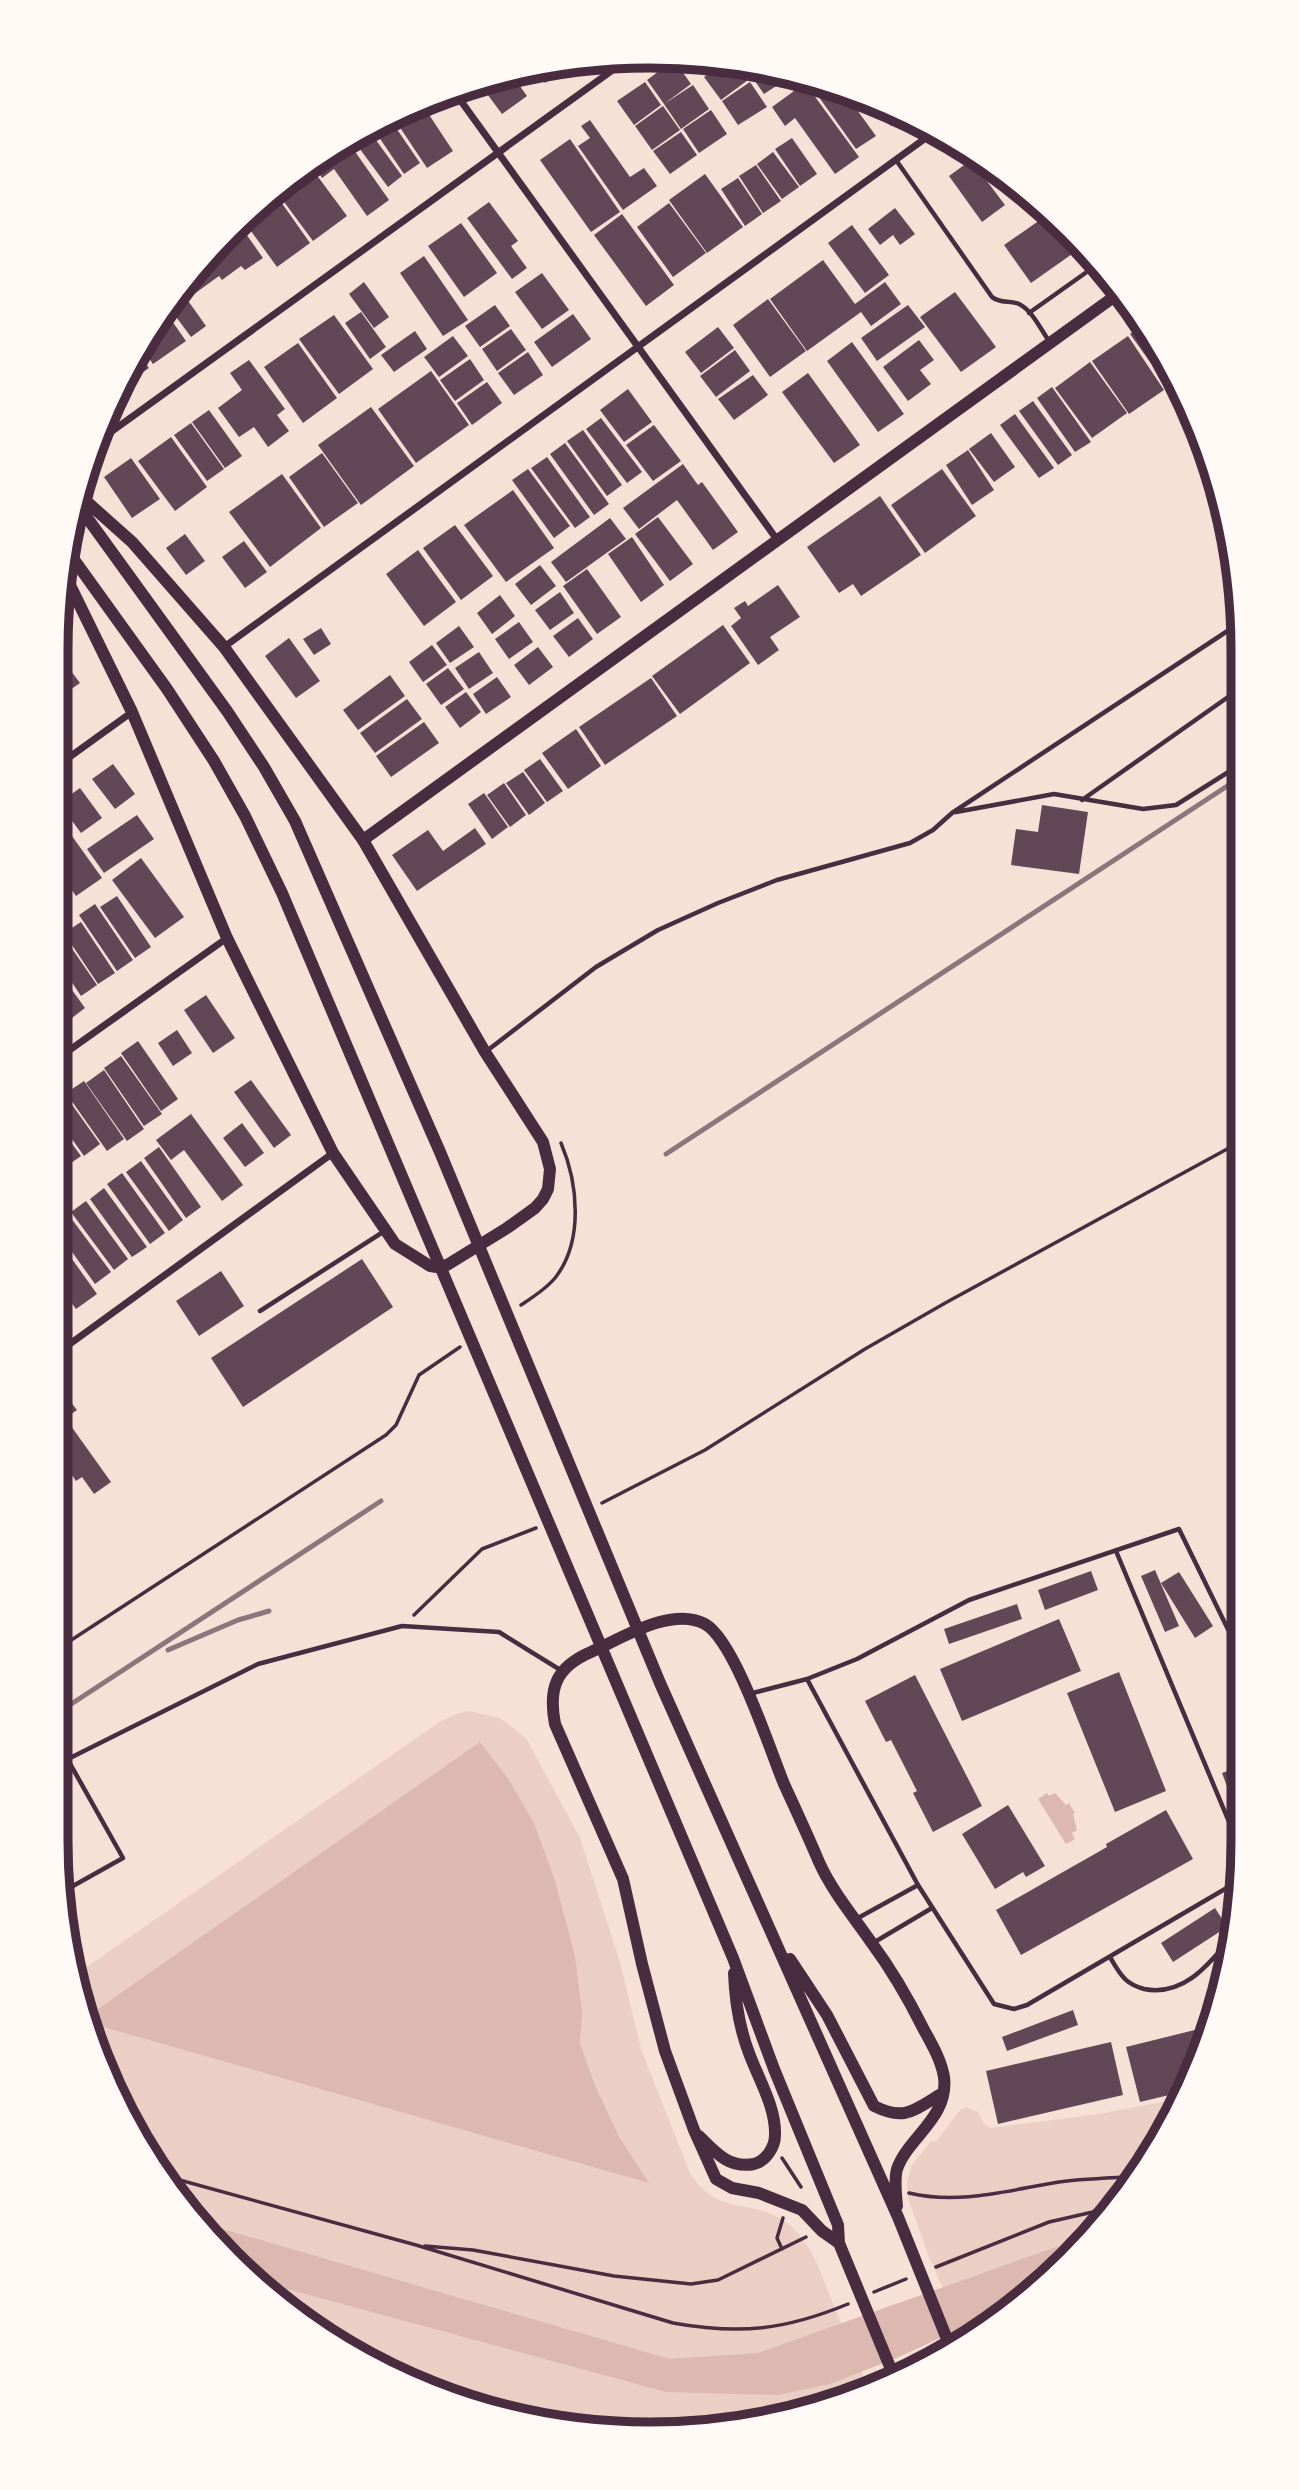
<svg xmlns="http://www.w3.org/2000/svg" width="1299" height="2490" font-family="'Times New Roman',serif">
<rect width="100%" height="100%" fill="#f7e1d7"/>
<!-- green -->
<path fill="#ebcfc5" d="M469,1711L500,1718L526,1738L580,1838L620,1962L641,2049L690,2173C718,2218 752,2197 787,2223C813,2243 822,2277 834,2306C846,2334 858,2362 869,2390L689,2433L496,2414L320,2334L179,2202L88,2032L78,1973L441,1721L459,1713Z
M1184,2098L1069,2260L979,2334L966,2341L928,2254L908,2198L907,2181L912,2165L931,2141L936,2142L959,2111L966,2107L978,2112L983,2123L990,2128L1098,2114Z"/>
<!-- water -->
<path fill="#dcb8b0" d="M480,1742L509,1780L534,1823L555,1881L575,1956L582,2012L580,2043L594,2083L618,2135L649,2183L86,2022L85,2018Z
M1047,1793L1049,1796L1055,1793L1066,1805L1069,1803L1075,1813L1073,1814L1077,1830L1072,1833L1075,1839L1066,1844L1038,1799Z
M202,2223L670,2359L758,2353L1087,2236L1069,2260L1019,2301L899,2357L830,2384L778,2395L666,2392L265,2283Z"/>
<!-- building -->
<path fill="#644757" d="M690,58L709,61L720,63L703,75Z
M674,60L691,84L664,104L647,80Z
M567,62L570,66L545,83L536,70Z
M723,63L738,65L748,80L721,100L704,77Z
M745,67L788,74L793,75L764,94Z
M512,75L527,96L502,114L479,83Z
M645,82L661,105L634,125L617,101Z
M750,82L767,107L738,125L722,101Z
M817,82L844,92L876,136L856,149L811,86Z
M805,83L859,157L835,174L795,118L785,126L772,107Z
M693,85L709,109L681,129L664,104Z
M874,103L906,115L891,126Z
M422,104L453,151L427,168L393,117Z
M663,106L680,130L652,150L635,126Z
M711,110L727,134L699,153L683,129Z
M390,119L420,163L404,174L372,127Z
M590,120L630,177L644,168L657,186L623,210L578,146L590,138L581,126Z
M368,129L402,176L388,187L351,137Z
M681,132L697,155L670,174L653,151Z
M792,138L817,174L800,186L775,149Z
M570,139L620,212L591,232L540,160Z
M349,143L389,200L367,216L334,169L322,178L313,164L338,146L340,150Z
M773,152L799,187L782,199L757,164Z
M971,160L1005,205L982,222L949,176Z
M756,165L781,201L763,213L739,176Z
M310,166L347,216L313,241L276,191Z
M705,174L743,227L707,253L669,200Z
M738,178L762,214L745,226L721,189Z
M274,192L310,243L277,267L243,220L258,203Z
M489,202L518,241L511,246L527,268L512,279L467,218Z
M669,203L706,253L673,277L637,227Z
M895,208L915,234L900,245L893,235L880,245L868,229Z
M1050,213L1082,247L1031,283L1004,245Z
M622,214L674,285L646,306L594,235Z
M461,223L497,273L464,297L428,246Z
M239,224L263,258L245,270L241,266L222,280L219,276L190,297L182,285Z
M852,225L889,275L865,293L828,243Z
M424,256L468,320L443,336L400,273Z
M823,260L855,304L885,282L901,304L871,326L861,312L807,351L770,299Z
M542,273L569,310L542,329L515,292Z
M364,282L389,317L374,328L349,294Z
M179,288L206,326L191,337L168,306Z
M955,292L996,347L961,372L920,317Z
M768,299L806,351L770,377L733,325Z
M495,305L510,326L480,347L465,326Z
M908,305L925,327L877,361L861,338Z
M165,311L186,341L153,364L142,348Z
M361,312L386,347L370,359L345,323Z
M573,314L591,339L552,367L534,342Z
M334,315L373,369L339,394L299,339Z
M1142,325L1175,382L1168,387L1130,334Z
M718,327L734,348L701,373L685,352Z
M511,329L526,350L497,371L482,349Z
M415,331L427,349L394,372L381,355Z
M453,336L468,356L439,377L424,357Z
M1128,336L1164,390L1129,414L1092,361Z
M919,340L934,360L920,370L931,384L908,401L883,367Z
M852,342L904,414L878,432L827,361Z
M298,343L337,398L303,423L264,367Z
M735,350L750,371L716,397L700,376Z
M528,352L543,375L514,395L498,373Z
M138,353L149,368L115,392L117,387Z
M470,359L484,380L455,401L440,380Z
M249,360L285,409L277,415L289,431L268,447L254,427L239,437L218,408L242,390L230,373Z
M1090,362L1127,413L1092,438L1055,388Z
M431,371L469,425L416,463L378,409Z
M808,373L860,445L834,463L782,392Z
M753,375L768,395L734,420L718,399Z
M487,382L502,403L472,425L457,403Z
M1052,387L1091,442L1075,452L1037,398Z
M628,389L652,422L624,442L600,410Z
M1033,401L1072,455L1058,465L1019,411Z
M371,407L414,466L361,505L318,445Z
M209,410L242,456L225,468L192,422Z
M1015,414L1054,468L1039,478L1000,425Z
M601,418L642,472L627,483L586,429Z
M191,423L224,469L207,481L174,435Z
M654,425L681,461L653,481L626,445Z
M583,430L622,485L607,496L567,441Z
M991,433L1015,467L994,482L969,449Z
M171,437L207,487L175,511L138,461Z
M565,443L609,504L594,515L550,454Z
M968,450L994,490L972,505L946,465Z
M322,453L358,503L324,527L289,477Z
M547,457L590,517L575,528L531,468Z
M131,458L160,499L132,518L104,477Z
M683,464L698,485L702,482L738,532L713,550L677,500L639,529L623,508Z
M528,469L570,526L554,538L512,480Z
M942,469L976,516L925,553L891,505Z
M282,474L321,528L270,567L229,512Z
M513,490L554,548L506,582L464,525Z
M880,496L921,555L861,596L853,584L839,593L807,547Z
M658,517L693,564L670,581L635,534Z
M610,518L626,539L566,582L551,562Z
M455,525L493,576L461,600L423,548Z
M185,534L205,561L186,575L166,548Z
M632,537L664,585L641,602L608,554Z
M244,541L267,572L245,588L222,557Z
M418,550L456,602L424,626L386,574Z
M540,565L556,586L531,605L515,584Z
M587,569L621,617L597,634L563,586Z
M778,585L800,617L770,637L779,650L758,665L731,626L741,618L734,608L745,601L748,606Z
M560,592L574,613L550,630L535,610Z
M500,595L515,616L492,634L477,613Z
M578,618L593,639L569,657L553,636Z
M519,622L533,642L509,659L495,639Z
M723,625L750,663L680,714L652,676Z
M459,626L474,647L450,663L436,643Z
M321,628L331,644L314,655L303,639Z
M289,638L320,681L296,698L265,656Z
M432,645L447,665L423,682L409,662Z
M538,647L553,667L529,685L514,665Z
M57,652L80,683L57,699Z
M479,652L493,673L469,689L455,668Z
M448,668L464,689L441,705L426,684Z
M390,675L405,696L358,730L343,710Z
M497,677L511,697L486,714L473,694Z
M651,678L677,716L605,765L579,727Z
M466,692L481,712L460,728L445,707Z
M407,699L422,719L375,753L360,733Z
M424,722L439,743L391,777L376,756Z
M576,729L601,766L568,789L542,753Z
M540,759L563,791L547,802L524,770Z
M113,764L135,794L115,809L92,779Z
M523,772L545,803L529,815L506,783Z
M504,783L526,815L510,827L487,795Z
M80,788L102,818L81,833L59,803Z
M484,793L508,827L492,839L468,804Z
M1042,805L1088,812L1079,874L1011,865L1016,829L1038,832Z
M57,815L102,878L76,896L57,869Z
M137,815L154,839L104,873L87,849Z
M475,828L486,844L417,891L392,855L428,830L443,851Z
M141,858L184,917L155,938L112,880Z
M117,896L151,947L135,958L100,907Z
M95,904L133,960L117,971L79,915Z
M81,922L115,973L98,984L64,933Z
M62,934L97,985L81,996L57,960V937Z
M57,969L85,1008L64,1024L57,1014Z
M206,995L235,1038L213,1053L184,1010Z
M177,1030L192,1053L173,1066L158,1043Z
M138,1041L178,1099L161,1111L121,1053Z
M121,1056L162,1114L144,1126L104,1068Z
M104,1070L144,1129L127,1141L86,1083Z
M251,1080L291,1135L274,1148L234,1092Z
M84,1081L124,1139L107,1151L66,1093Z
M68,1099L100,1144L84,1156L57,1118V1107Z
M191,1114L243,1185L222,1201L184,1150L171,1160L156,1140Z
M57,1123L81,1156L64,1168L57,1157Z
M242,1123L264,1153L245,1167L223,1138Z
M159,1147L201,1207L186,1218L144,1158Z
M141,1161L183,1220L169,1231L126,1172Z
M122,1173L165,1233L150,1244L107,1184Z
M104,1188L147,1247L132,1257L90,1199Z
M86,1201L128,1259L114,1270L71,1212Z
M68,1214L111,1272L95,1284L57,1231V1222Z
M57,1238L97,1294L76,1309L57,1283Z
M362,1259L393,1307L243,1407L211,1358Z
M221,1271L244,1306L199,1336L176,1301Z
M61,1389L77,1410L56,1425V1393Z
M71,1426L111,1482L94,1494L82,1477L76,1481L68,1469L56,1478V1436Z
M1155,1570L1179,1626L1165,1632L1141,1576Z
M1091,1571L1098,1590L1045,1610L1038,1590Z
M1179,1572L1213,1626L1195,1638L1161,1583Z
M1017,1604L1022,1619L949,1644L944,1629Z
M1059,1619L1081,1671L962,1721L940,1669Z
M1119,1672L1166,1791L1115,1812L1067,1693Z
M915,1675L982,1806L933,1832L913,1793L917,1791L891,1740L886,1742L865,1701Z
M1241,1766L1242,1824H1241L1222,1773Z
M1008,1805L1045,1866L1026,1877L1023,1872L995,1889L962,1834Z
M1166,1810L1193,1859L1021,1955L996,1910L1107,1847L1106,1844Z
M1215,1908L1227,1927L1173,1962L1161,1943Z
M1073,2010L1078,2025L1007,2051L1002,2037Z
M1211,2026L1186,2091L1140,2102L1126,2047Z
M1111,2042L1123,2095L998,2124L986,2071Z"/>
<g fill="none" stroke-linecap="round" stroke-linejoin="round">
<!-- path -->
<path stroke="#4a2c40" stroke-width="3.5" d="M521,1305C533,1297 546,1289 555,1278C584,1241 578,1183 561,1143
M602,1503L705,1450L865,1349L947,1302L1240,1142
M414,1615L482,1549L536,1528
M56,1650L386,1435L396,1425L419,1375L460,1347
M782,2158L801,2187
M165,2176L416,2245L673,2323C740,2335 785,2330 848,2304
M909,2193C960,2205 1009,2190 1059,2182C1082,2179 1106,2178 1129,2177
M425,2246L473,2250L614,2276L691,2284L718,2280L806,2237
M782,2249L777,2238L783,2218
M936,2267L1049,2222L1106,2209
M874,2292L906,2279"/>
<!-- service -->
<path stroke="#4a2c40" stroke-width="4.5" d="M896,160L992,297C1000,304 1010,300 1019,304C1032,310 1041,330 1049,341
M1029,313L1098,264
M1082,800L1238,690
M956,812L1054,794L1143,809L1176,805L1238,766
M488,1050L596,967L658,930L718,903L777,880L910,843L933,830L952,813L1238,624
M260,1311L383,1232
M1116,1551L1242,1853
M1241,1656L1179,1529L969,1600L857,1659L807,1679L918,1885L994,2004L1014,2009L1027,2005L1242,1879
M749,1694L807,1679
M56,1765L258,1664L402,1626L499,1632L562,1671
M64,1891L123,1858L68,1760
M858,1918L918,1885
M873,1943L932,1908
M1110,1957C1114,1964 1119,1973 1125,1979C1130,1984 1137,1987 1144,1989C1184,1997 1209,1964 1232,1937"/>
<!-- minor -->
<path stroke="#4a2c40" stroke-width="7" d="M453,90L778,541
M97,442L628,59
M224,647L934,132
M57,766L132,712
M57,1059L227,938
M56,1354L333,1153"/>
<!-- tertiary -->
<path stroke="#4a2c40" stroke-width="12" d="M363,840L1122,291"/>
<!-- secondary -->
<path stroke="#4a2c40" stroke-width="12" d="M75,501L227,711L264,767L295,821L440,1152L660,1683L898,2217L951,2349
M67,550L167,689L214,761L245,816L282,893L733,1958L774,2069L838,2225L839,2243L895,2379
M64,573L132,712L227,938L333,1153L395,1244L430,1266L437,1267L447,1265L507,1228L535,1208L543,1199L548,1189L550,1169L543,1142L485,1052L363,840L224,647L132,542L77,493
M790,1959L827,2015L874,2106C906,2122 915,2109 943,2093
M699,2136C715,2152 729,2169 754,2164C766,2161 775,2147 775,2135C776,2107 758,2078 749,2053C739,2027 735,2000 734,1973
M839,2243L822,2231L802,2210L759,2193L732,2188L716,2179L694,2130L665,2051L642,1964L623,1879L555,1724C548,1688 556,1667 591,1652C622,1638 672,1606 705,1624C735,1641 770,1750 784,1784C796,1810 808,1836 819,1862C832,1891 853,1916 871,1942C891,1969 908,1998 923,2028C931,2043 941,2059 944,2077C949,2118 908,2137 897,2169C894,2180 896,2195 897,2206"/>
<!-- rail -->
<path stroke="#8f747c" stroke-width="5" d="M666,1154L1238,779
M168,1650L238,1620L269,1611
M56,1714L381,1501"/>
</g>
<!-- crop -->
<path d="M0 0H1299V2490H0ZM649 68H650A581 581 0 0 1 1231 649V1841A581 581 0 0 1 650 2422H649A581 581 0 0 1 68 1841V649A581 581 0 0 1 649 68Z" fill="#fffaf5" fill-rule="evenodd"/>
<path fill="none" stroke="#4a2c40" stroke-width="9" d="M649 68H650A581 581 0 0 1 1231 649V1841A581 581 0 0 1 650 2422H649A581 581 0 0 1 68 1841V649A581 581 0 0 1 649 68Z"/>
</svg>
